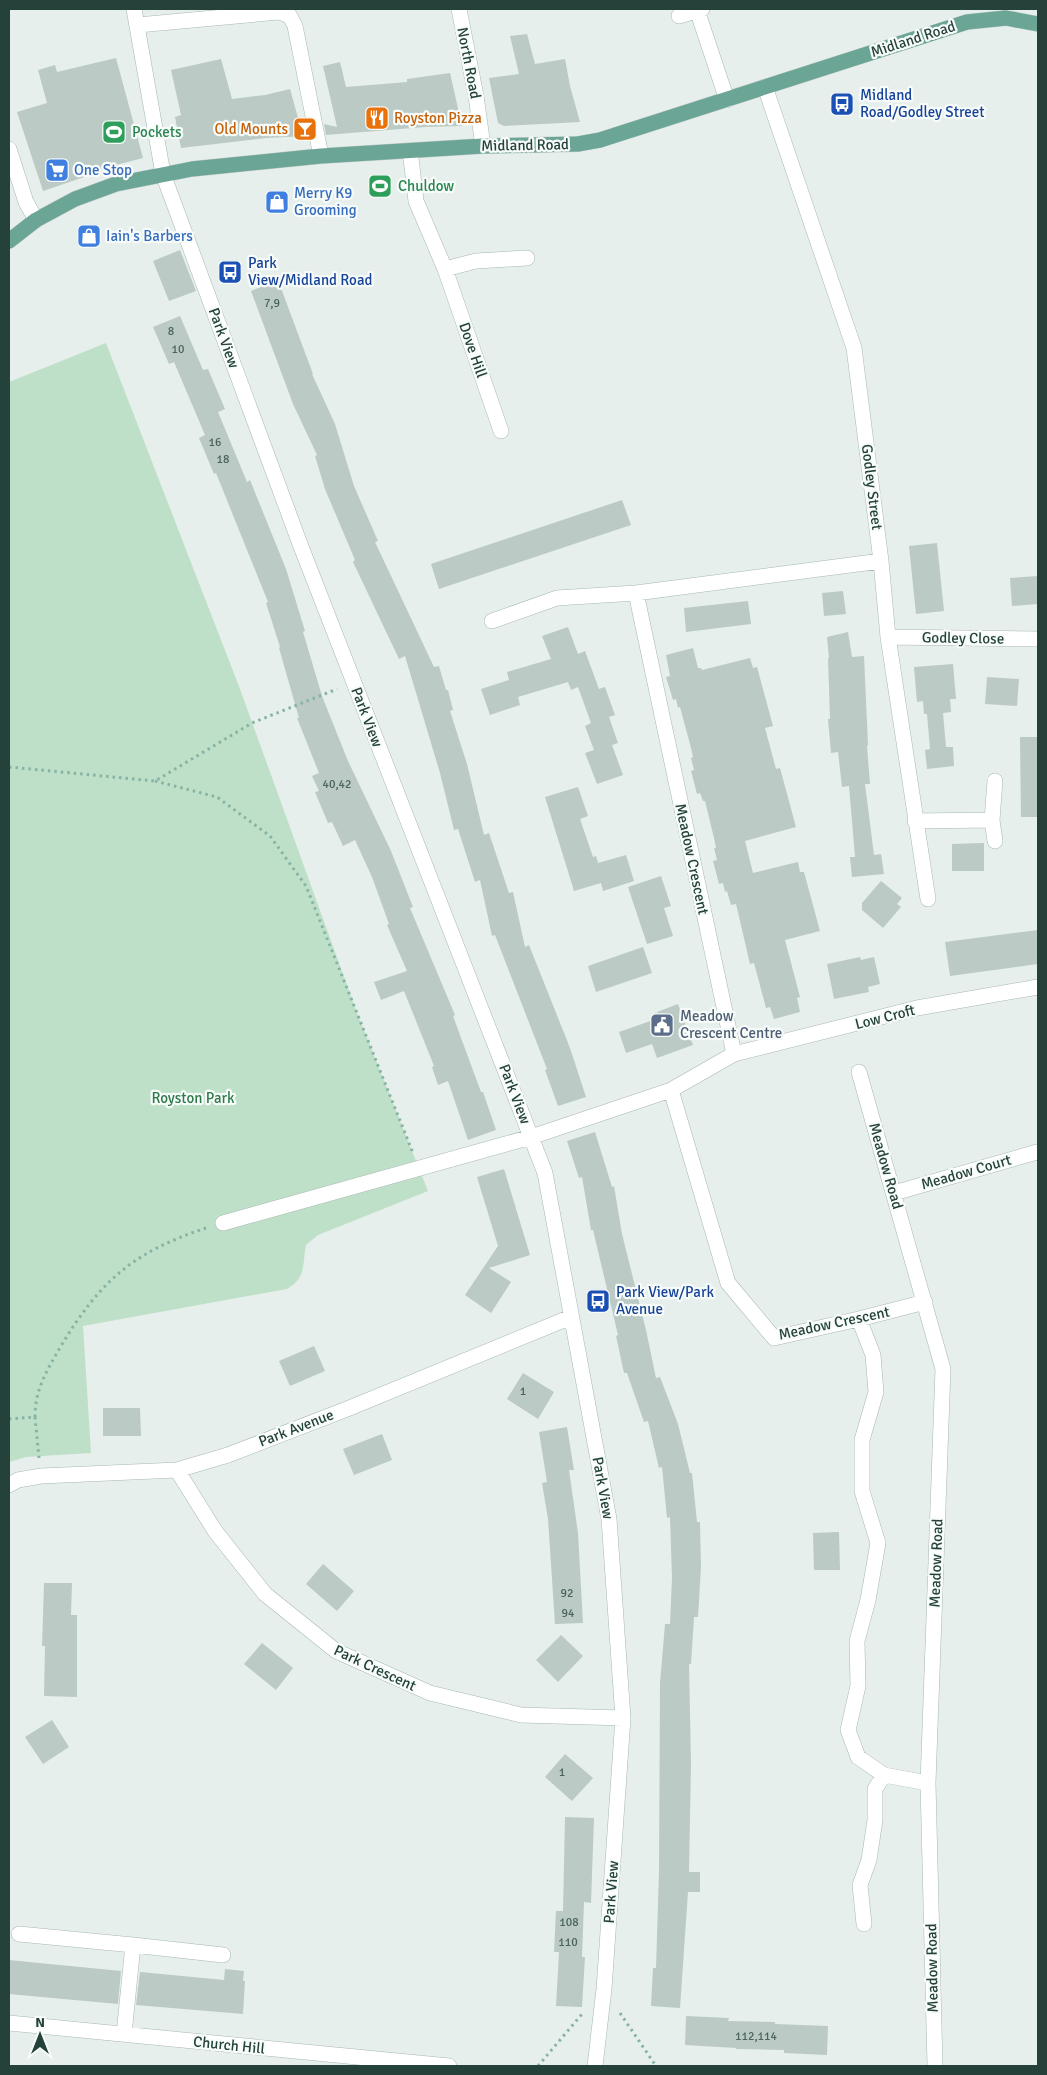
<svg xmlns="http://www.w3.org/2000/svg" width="1047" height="2075" font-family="Signika,sans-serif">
<rect width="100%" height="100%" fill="#e6efeb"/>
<!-- green -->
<path fill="#bfe0c8" d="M106,343L240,689L356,1010L428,1191L318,1235L306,1245C302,1265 307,1277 287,1289L83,1326L91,1453L26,1457L9,1462V382Z"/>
<!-- building -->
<path fill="#bbcac4" d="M527,34L535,64L565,59L570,86L580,122L504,126L498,123L489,78L519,74L510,36Z
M116,58L143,158L89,172L90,175L43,191L17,112L47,103L38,70L55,65L57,72Z
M221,59L232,99L265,95L290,89L298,118L304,120L307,136L266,138L181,148L175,117L181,115L171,70Z
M340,62L346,87L407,82V79L450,73L462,126L425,127L326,135L324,124L337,127L323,66Z
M180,250L196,291L169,301L153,261Z
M278,280L313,374H312L335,424L354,486L378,541L375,542L434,667L439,666L446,690H448L453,710L450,711L467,764L484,835L489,833L509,893L513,892L525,947L529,945L570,1048L586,1097L558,1106L545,1070L547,1069L495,935L492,936L480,880L475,882L458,829L454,830L440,773L405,656L399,659L353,562L355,560L325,489L315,456L317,455L293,404L251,291Z
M180,316L203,370L208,369L225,409L218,412L247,482L250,480L286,569L305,631L303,632L322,696L348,761L391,851L413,907L410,908L455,1015L453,1016L481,1092H483L496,1130L468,1140L448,1081L438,1085L432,1067L434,1066L404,991L381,1000L374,982L407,971L387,925L389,924L372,877L355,840L343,846L332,822L328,823L315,792L319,791L312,776L319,773L297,718H299L279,648L280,647L266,603L268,602L216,473L214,474L199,438L205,435L174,362L169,364L153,327Z
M622,500L631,525L439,589L431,564Z
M937,543L944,611L916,614L909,546Z
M1038,576V604L1012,606L1010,578Z
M843,591L846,614L824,616L822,593Z
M748,601L751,624L686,632L684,608Z
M568,627L578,654L585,651L599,689L605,687L615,715L609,717L618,743L612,745L623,775L597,784L585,753L594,750L585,726L591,723L578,687L571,690L568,682L518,697L520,705L490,715L481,689L509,680L507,672L551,659L542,636Z
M848,632L852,657L864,656L868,745L867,746L870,784H865L874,855L881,854L884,874L852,877L850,857H855L849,786L842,787L838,752L831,753L828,719H830L828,658H829L827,637Z
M693,648L698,668H701L702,670L750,658L753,668L757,667L773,726L765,728L776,769L780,768L796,827L745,841L753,873L798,862L800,872H804L820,931L785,940L800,997L797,998L800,1012L774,1019L770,1007L766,1008L754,963L750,964L736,904L731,905L727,891L725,892L723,883L719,884L713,861L717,860L714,848H716L714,838L705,801H703L700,793L697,794L691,771L694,770L691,758L693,757L691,748L680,707L678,708L676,699L673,700L666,677L670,676L666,655Z
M953,664L956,699H950L951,712L943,713L946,747H953L954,766L927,769L925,750L930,749L927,714H924L923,701L917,702L914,667Z
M987,677L1019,679L1017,706L985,704Z
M1020,737H1038V817H1021Z
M578,787L588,816L580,819L593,857L596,856L598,863L626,855L634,881L603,891L601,883L574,891L545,797Z
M984,843V871H952V844Z
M661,876L671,906L664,908L673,936L647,944L628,887Z
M881,881L902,898L897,904L901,907L883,928L862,910V903Z
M1038,930V964L950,976L945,942Z
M643,947L652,973L596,992L588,966Z
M860,957L861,960L874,957L880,984L868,987L869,992L834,999L827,964Z
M678,1004L693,1045L657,1058L652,1044L626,1053L619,1032L659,1018L657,1012Z
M595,1132L612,1187L614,1186L622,1234L646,1330L656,1378L660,1377L678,1424L690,1473H692L697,1522H700L701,1567L698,1617H694L691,1664H689L691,1764L689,1872H700V1892H688L680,2008L651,2006L653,1968H656L659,1871L660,1683L665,1624H670L672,1578L670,1517L667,1518L662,1467L659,1468L648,1421L644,1422L627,1373H624L616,1336L618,1335L593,1230H591L582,1177L579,1178L567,1141Z
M504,1169L530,1255L489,1268L511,1282L491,1313L465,1295L498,1246L477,1177Z
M314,1346L325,1371L290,1386L279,1361Z
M523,1373L554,1392L538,1419L507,1399Z
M103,1408H140L141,1436H103Z
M567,1427L574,1470H569L578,1533L583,1623L555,1624L548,1519L542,1483L547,1482L539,1432Z
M382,1434L392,1460L354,1475L343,1449Z
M839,1532L840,1570H814L813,1533Z
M323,1564L354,1591L337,1611L306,1584Z
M44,1583H72L71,1615H77V1697L44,1696L45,1646H42Z
M561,1635L583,1656L558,1682L536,1660Z
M262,1643L293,1668L276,1690L244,1664Z
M52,1720L69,1747L43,1764L25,1737Z
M565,1754L593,1778L572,1801L545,1777Z
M565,1817L594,1818L591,1903L584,1902L582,1957H585L582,2007L556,2006L559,1952H554L556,1911H563Z
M9,1960L121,1971L118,2004L9,1994Z
M225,1969L244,1971L243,1981H245L243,2014L136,2005L140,1972L224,1980Z
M686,2016L729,2018L728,2021L775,2022V2024L828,2026L827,2055L784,2053V2050L736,2049V2048L685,2045Z"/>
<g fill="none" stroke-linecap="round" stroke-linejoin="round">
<!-- minor casing -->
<g stroke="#a8b8b2" stroke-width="16">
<path id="minor" d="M134,9L163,174L300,544L545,1173L609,1519L623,1718L604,1989L595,2066
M459,9L476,96L483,146
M697,10L727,100
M679,16L702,9
M138,25L279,12L290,16L295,26L321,156
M765,87L854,348L881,561L888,637L928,899
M9,149L26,202L36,220
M410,150L416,201L445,269L501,431
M445,269L476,261L527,258
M492,621L557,598L636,593L881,561
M888,637L1038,639
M992,820L995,841
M915,821L992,820L995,781
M734,1054L917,1008L1038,987
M859,1072L943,1369L928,1783L935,2066
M671,1090L728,1283L774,1338L859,1319L925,1302
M894,1193L1037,1152
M223,1223L531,1137L671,1090L734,1054L636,593
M859,1319L873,1355L876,1392L862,1440V1491L878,1543L868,1600L857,1641L858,1686L848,1730L858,1757L884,1775L928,1783
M177,1470L215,1531L265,1594L336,1651L430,1693L521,1715L623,1718
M9,1485L18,1480L41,1476L177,1470L228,1455L347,1409L571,1317
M864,1924L860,1885L869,1860L875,1820V1789L884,1775
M19,1934L133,1945L124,2034
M133,1945L223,1955
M9,2023L449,2066"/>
</g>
<!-- major casing -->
<g stroke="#c2cac8" stroke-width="16">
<path id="major" d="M9,241L36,220L75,199L116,184L192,169L321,156L483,146L578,144L600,140L967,22L1006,18L1038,24"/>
</g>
<!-- path -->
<path stroke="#86b3a5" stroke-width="3" stroke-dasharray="2.5 4" stroke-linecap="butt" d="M9,767L155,781L252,723L337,689
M155,781L217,797L270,836L306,886L413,1153
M35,1417C35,1389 47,1370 61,1346C100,1281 133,1252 206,1228
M9,1419L35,1417L39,1458
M620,2013L656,2066
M538,2066L582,2014"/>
<!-- minor -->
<use href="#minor" stroke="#fff" stroke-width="15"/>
<!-- major -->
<use href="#major" stroke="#6aa596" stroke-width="15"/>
</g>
<!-- icons -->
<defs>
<g id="bus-square" transform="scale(1.25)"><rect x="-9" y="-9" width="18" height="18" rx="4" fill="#1a4fb4" stroke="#f7fbf9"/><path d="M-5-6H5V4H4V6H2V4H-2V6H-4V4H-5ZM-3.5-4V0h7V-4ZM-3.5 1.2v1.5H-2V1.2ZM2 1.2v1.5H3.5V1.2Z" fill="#fff"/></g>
<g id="restaurant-square" transform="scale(1.25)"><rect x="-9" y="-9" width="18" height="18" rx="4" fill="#e8710a" stroke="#f7fbf9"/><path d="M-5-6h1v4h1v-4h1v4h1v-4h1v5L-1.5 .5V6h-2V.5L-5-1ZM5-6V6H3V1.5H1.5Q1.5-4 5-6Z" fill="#fff"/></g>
<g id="bar-square" transform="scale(1.25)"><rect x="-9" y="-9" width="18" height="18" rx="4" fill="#e8710a" stroke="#f7fbf9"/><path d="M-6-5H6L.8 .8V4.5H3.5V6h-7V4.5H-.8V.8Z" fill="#fff"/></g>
<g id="stadium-square" transform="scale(1.25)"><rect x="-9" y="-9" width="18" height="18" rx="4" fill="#2e9e5b" stroke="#f7fbf9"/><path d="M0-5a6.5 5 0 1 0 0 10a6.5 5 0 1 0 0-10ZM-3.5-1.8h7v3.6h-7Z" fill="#fff"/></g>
<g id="supermarket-square" transform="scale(1.25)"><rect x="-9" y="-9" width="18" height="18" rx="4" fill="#3f7fe0" stroke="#f7fbf9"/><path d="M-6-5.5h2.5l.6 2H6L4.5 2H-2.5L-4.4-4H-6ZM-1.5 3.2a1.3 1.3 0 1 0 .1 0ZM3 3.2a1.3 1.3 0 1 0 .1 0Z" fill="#fff"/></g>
<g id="shop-square" transform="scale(1.25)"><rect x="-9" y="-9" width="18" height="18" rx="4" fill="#3f7fe0" stroke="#f7fbf9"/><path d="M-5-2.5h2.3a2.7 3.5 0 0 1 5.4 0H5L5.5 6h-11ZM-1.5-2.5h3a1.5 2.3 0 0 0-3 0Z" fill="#fff"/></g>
<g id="civic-square" transform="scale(1.25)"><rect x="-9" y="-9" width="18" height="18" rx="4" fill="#5c6f8a" stroke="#f7fbf9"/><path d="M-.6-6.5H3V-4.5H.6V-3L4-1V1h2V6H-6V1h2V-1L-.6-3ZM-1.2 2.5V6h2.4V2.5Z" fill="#fff"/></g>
</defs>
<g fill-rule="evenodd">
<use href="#bus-square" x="842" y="104"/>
<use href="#restaurant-square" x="377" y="118"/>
<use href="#bar-square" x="305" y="129"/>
<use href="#stadium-square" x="114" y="132"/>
<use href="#supermarket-square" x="57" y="170"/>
<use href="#stadium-square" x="380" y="186"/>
<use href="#shop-square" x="277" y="202"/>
<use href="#shop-square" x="89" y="236"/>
<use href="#bus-square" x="230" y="272"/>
<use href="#civic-square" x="662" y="1025"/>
<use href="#bus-square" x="598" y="1301"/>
</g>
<g text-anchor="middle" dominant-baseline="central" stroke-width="4.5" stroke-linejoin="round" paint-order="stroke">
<!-- number labels -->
<g font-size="12" fill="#4a645c">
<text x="272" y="303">7,9</text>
<text x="171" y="331">8</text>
<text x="178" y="349">10</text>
<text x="215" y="442">16</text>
<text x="223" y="459">18</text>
<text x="337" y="784">40,42</text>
<text x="523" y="1391">1</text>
<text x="567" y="1593">92</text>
<text x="568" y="1613">94</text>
<text x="562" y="1772">1</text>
<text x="569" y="1922">108</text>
<text x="568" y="1942">110</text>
<text x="756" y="2036">112,114</text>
</g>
<!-- street labels -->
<g font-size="15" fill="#24423a" stroke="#f7fbf9">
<text transform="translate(913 39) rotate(-18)">Midland Road</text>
<text transform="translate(469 63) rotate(79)">North Road</text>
<text transform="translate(525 145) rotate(-1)">Midland Road</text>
<text transform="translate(224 338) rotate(70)">Park View</text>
<text transform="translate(473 350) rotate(71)">Dove Hill</text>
<text transform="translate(872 487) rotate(83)">Godley Street</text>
<text transform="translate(963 638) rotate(1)">Godley Close</text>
<text transform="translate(367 717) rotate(69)">Park View</text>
<text transform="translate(692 859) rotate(78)">Meadow Crescent</text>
<text transform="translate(885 1017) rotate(-14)">Low Croft</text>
<text transform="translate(515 1094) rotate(69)">Park View</text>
<text transform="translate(886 1166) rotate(74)">Meadow Road</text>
<text transform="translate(966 1172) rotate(-16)">Meadow Court</text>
<text transform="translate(834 1323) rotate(-12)">Meadow Crescent</text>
<text transform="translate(296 1428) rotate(-21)">Park Avenue</text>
<text transform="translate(603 1488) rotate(80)">Park View</text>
<text transform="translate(936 1563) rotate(-88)">Meadow Road</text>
<text transform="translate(375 1668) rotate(25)">Park Crescent</text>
<text transform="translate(611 1892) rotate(-86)">Park View</text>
<text transform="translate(932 1968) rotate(-91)">Meadow Road</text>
<text transform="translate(229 2045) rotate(6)">Church Hill</text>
</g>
<!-- transit labels -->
<g font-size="15" fill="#164399" stroke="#f7fbf9" text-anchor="start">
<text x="860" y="95">Midland<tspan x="860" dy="17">Road/Godley Street</tspan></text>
<text x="248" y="263">Park<tspan x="248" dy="17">View/Midland Road</tspan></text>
<text x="616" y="1292">Park View/Park<tspan x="616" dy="17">Avenue</tspan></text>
</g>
<!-- food labels -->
<g font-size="15" fill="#c56008" stroke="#f7fbf9" text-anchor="start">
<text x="394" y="118">Royston Pizza</text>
<text x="288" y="129" text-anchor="end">Old Mounts</text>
</g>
<!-- leisure labels -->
<g font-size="15" fill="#27864d" stroke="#f7fbf9" text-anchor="start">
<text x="132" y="132">Pockets</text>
<text x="398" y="186">Chuldow</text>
</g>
<!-- shop labels -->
<g font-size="15" fill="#366cbe" stroke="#f7fbf9" text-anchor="start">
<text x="74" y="170">One Stop</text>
<text x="294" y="193">Merry K9<tspan x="294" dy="17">Grooming</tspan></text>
<text x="106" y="236">Iain's Barbers</text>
</g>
<!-- service labels -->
<g font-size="15" fill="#4e5e75" stroke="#f7fbf9" text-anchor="start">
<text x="680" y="1016">Meadow<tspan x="680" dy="17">Crescent Centre</tspan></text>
</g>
<!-- park labels -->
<g font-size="15" fill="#2d7a4b" stroke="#f7fbf9">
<text x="193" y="1098">Royston Park</text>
</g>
</g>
<!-- border -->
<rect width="1047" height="2075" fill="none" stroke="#24423a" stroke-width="20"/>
<!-- north arrow -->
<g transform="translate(40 2035)" stroke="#f7fbf9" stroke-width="4" paint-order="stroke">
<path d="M0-4L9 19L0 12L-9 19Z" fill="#24423a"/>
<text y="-8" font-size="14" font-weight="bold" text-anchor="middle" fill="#24423a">N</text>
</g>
</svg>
